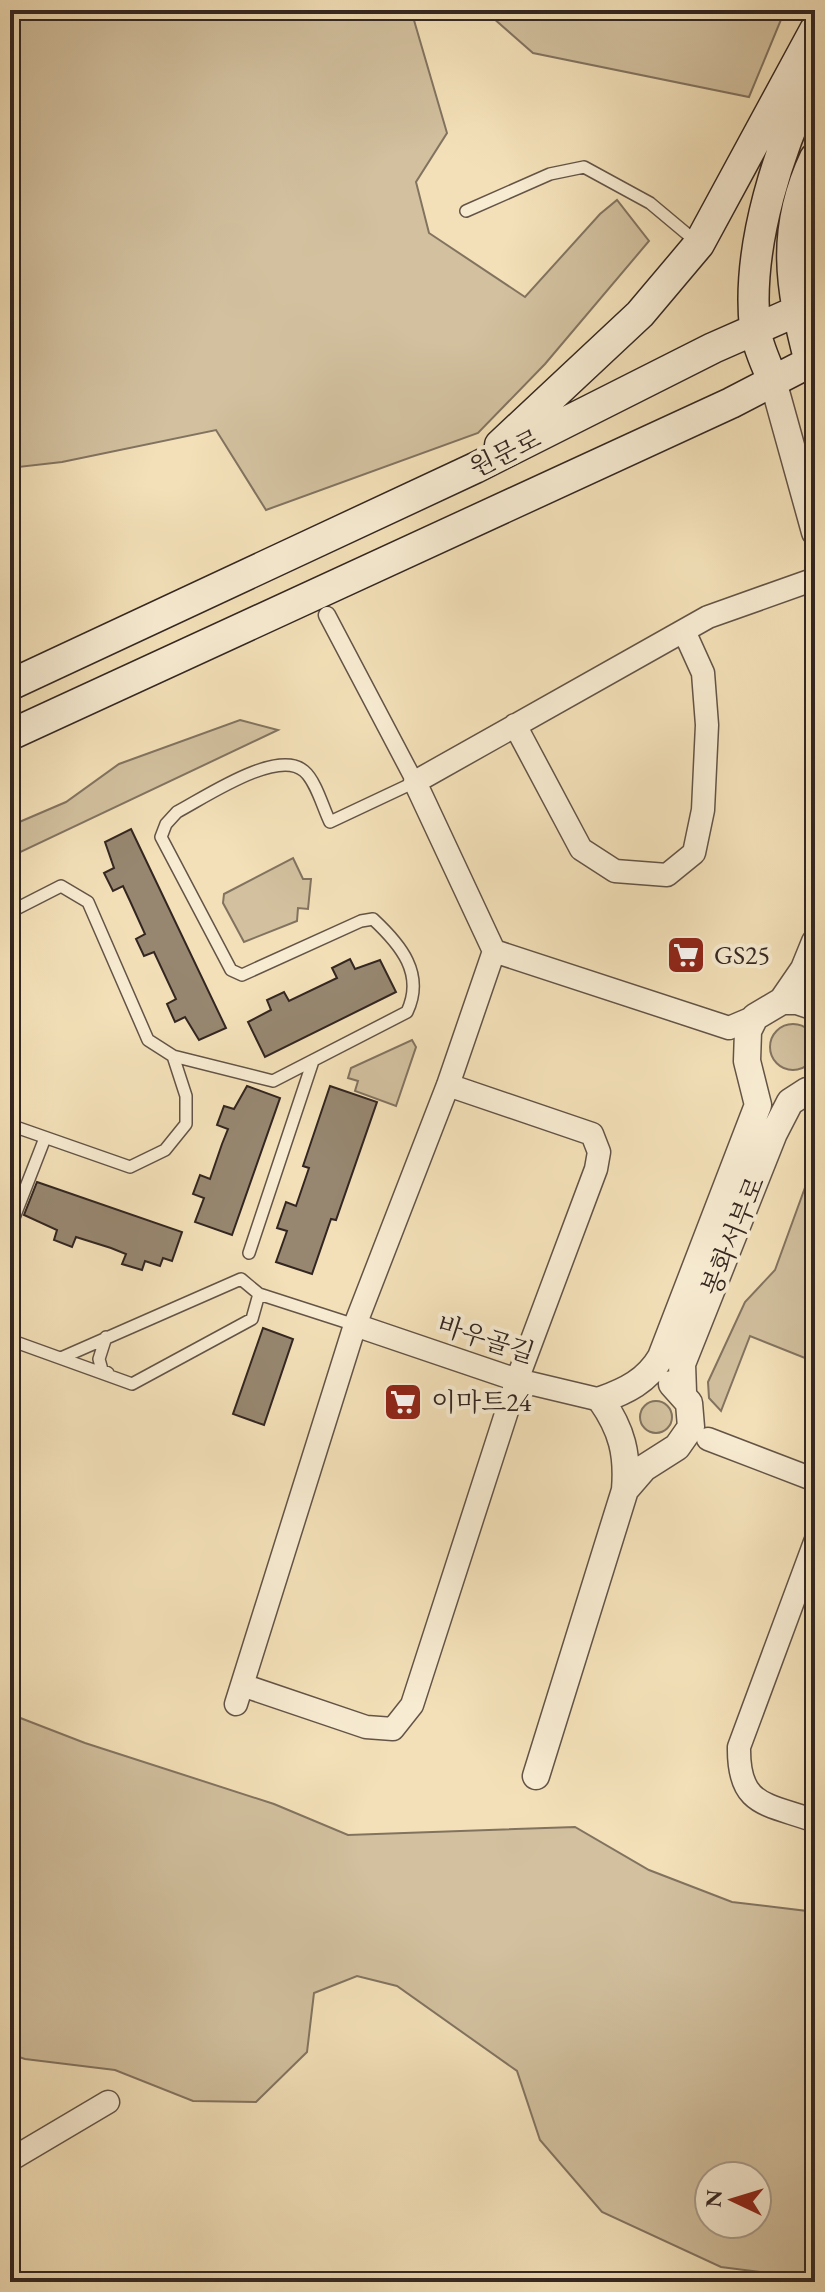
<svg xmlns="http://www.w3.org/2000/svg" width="825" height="2292" font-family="'EB Garamond','Noto Serif KR',serif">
<rect width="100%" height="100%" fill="#f3e0b8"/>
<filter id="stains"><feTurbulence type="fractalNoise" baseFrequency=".0025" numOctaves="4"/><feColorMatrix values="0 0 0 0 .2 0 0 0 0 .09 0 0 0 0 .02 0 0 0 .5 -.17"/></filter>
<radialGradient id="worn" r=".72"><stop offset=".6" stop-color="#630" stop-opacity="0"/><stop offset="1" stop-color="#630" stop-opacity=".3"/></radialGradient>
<!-- green -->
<path fill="#d2c09e" stroke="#827360" stroke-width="2" fill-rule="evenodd" d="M10,10H411L447,133L416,182L429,233L525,297L600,214L617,200L649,241L545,364L478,433L266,510L216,430L62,462L10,468Z
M484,10H785L749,97L533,53Z
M240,720L278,730L10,857V826L66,802L119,764Z
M293,858L303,879H311L308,909L298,908L297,921L244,942L223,903L224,894Z
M770 1047a23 23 0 1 1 46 0a23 23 0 1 1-46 0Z
M412,1040L416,1047L396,1106L355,1091L358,1081L348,1078L351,1068Z
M815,1160V1362L750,1336L721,1411L709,1398L708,1382L745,1302L775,1270Z
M640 1417a16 16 0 1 1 32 0a16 16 0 1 1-32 0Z
M10,1714L85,1743L274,1804L348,1835L575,1827L649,1870L732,1902L815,1912V2279L721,2267L602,2212L540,2140L517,2071L397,1986L357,1976L314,1993L307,2052L256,2102L193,2101L115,2070L25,2059L10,2054ZM709,2176H757V2224H709Z"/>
<!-- building -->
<path fill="#978770" stroke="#332621" stroke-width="2" d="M131,829L226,1028L199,1040L185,1017L175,1022L167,1004L176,999L154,952L144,956L136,939L145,934L130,901L123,886L113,891L104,873L114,868L105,842Z
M350,959L355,969L380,960L396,992L265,1057L248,1022L271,1010L267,1000L284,992L289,1001L337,978L332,968Z
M247,1086L280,1098L232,1235L195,1222L204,1198L193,1194L200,1175L210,1179L222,1144L228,1129L217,1125L224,1106L234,1109Z
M330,1086L377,1102L336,1220L331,1219L312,1274L276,1262L287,1231L277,1228L286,1202L296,1206L309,1168L303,1166Z
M37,1182L182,1232L172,1261L163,1258L160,1266L145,1261L142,1270L122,1264L126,1254L111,1248L76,1237L72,1247L54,1240L57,1230L24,1215Z
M263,1328L293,1339L264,1425L233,1414Z"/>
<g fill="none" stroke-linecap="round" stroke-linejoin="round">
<!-- service casing -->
<g stroke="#635447" stroke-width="14">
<path id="service" d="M466,211L550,174L584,167L650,203L699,244
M10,912L61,886L88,902L148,1040L173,1056L273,1081L407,1012C425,974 401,945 373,919L361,921L242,975L231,970L161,837L166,824L177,812C204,798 277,748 304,771C316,781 323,808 330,822L415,782
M10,1125L130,1167L165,1150L186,1124V1096L173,1056
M10,1228L45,1138
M249,1253L313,1061
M106,1337L99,1359L102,1370L108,1373
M10,1340L132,1384L252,1319L259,1294
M61,1358L241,1279L259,1294L355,1325"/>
</g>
<!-- pedestrian casing -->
<g stroke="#635447" stroke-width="19">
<path id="pedestrian" d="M327,615L415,782"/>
</g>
<!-- minor casing -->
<g stroke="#635447" stroke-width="25">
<path id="minor" d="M515,725L581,849L615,871L667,875L694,853L703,810L707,725L703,673L684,631
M494,951L729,1028L755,1017
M355,1325L517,1380L601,1400
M708,1439L815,1480
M815,1542L739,1747C738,1807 766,1803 815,1821
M242,1685L366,1727L393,1729L412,1705L517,1380L596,1169L599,1152L592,1134L448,1085
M236,1704L355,1325L448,1085L494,951L415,782L708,617L815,579
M10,2160L108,2102"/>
</g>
<!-- tertiary casing -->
<g stroke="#635447" stroke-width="29">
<path id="tertiary" d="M773,381L815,532
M782,1001L804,969L815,942
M683,1392L682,1364L774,1133L790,1102L807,1091
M625,1490L644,1468L677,1447L691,1427L689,1403L672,1384
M536,1776L625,1490C628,1454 622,1430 601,1400C626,1391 647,1381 661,1357L758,1105L747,1061L748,1031L755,1017L782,1001H797L815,1007"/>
</g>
<!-- secondary casing -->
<g stroke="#332621" stroke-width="33">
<path id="secondary" d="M773,381C767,365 757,346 755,328C746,245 780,146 815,72
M500,445L640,314L699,244L815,30
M10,685L475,468L713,348L797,311
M10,735L731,403L810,362C790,286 781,230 815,158"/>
</g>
<!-- service -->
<use href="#service" stroke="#f7ebd1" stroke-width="11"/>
<!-- pedestrian -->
<use href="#pedestrian" stroke="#f7ebd1" stroke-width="16"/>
<!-- minor -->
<use href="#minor" stroke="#f7ebd1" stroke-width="22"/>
<!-- tertiary -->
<use href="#tertiary" stroke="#f7ebd1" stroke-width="26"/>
<!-- secondary -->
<use href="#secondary" stroke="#f7ebd1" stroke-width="30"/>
</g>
<!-- icons -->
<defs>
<g id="supermarket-square" transform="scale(2)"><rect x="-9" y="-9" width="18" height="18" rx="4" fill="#8f2418" stroke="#f7ebd1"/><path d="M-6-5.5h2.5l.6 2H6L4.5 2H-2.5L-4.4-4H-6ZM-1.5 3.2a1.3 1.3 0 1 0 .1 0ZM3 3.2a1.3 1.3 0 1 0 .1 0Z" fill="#fff"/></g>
</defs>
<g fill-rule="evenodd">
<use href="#supermarket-square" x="686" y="955"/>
<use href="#supermarket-square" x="403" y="1402"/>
</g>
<g text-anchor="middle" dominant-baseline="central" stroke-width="8" stroke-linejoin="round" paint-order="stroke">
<!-- street labels -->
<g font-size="26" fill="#332621" stroke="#f7ebd1">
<text transform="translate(505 453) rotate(-26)">원문로</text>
<text transform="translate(733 1236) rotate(-68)">봉화서부로</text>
<text transform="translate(486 1339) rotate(18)">바우골길</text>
</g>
<!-- poi labels -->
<g font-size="26" fill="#332621" stroke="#f7ebd1" text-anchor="start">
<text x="714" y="955">GS25</text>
<text x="431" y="1402">이마트24</text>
</g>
</g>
<!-- margin -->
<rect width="825" height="2292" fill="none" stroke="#f3e0b8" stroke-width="40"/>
<rect x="12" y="12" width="801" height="2268" fill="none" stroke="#332621" stroke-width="4"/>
<rect x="20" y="20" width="785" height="2252" fill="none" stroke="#332621" stroke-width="2"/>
<!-- north arrow -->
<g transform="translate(733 2200) rotate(274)"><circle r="38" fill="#f7ebd1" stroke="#a99c8b" stroke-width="2"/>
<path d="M0-6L14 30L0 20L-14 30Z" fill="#8f2418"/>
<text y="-12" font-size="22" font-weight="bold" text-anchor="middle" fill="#332621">N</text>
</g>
<rect width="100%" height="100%" filter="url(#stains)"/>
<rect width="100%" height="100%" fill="url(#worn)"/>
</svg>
